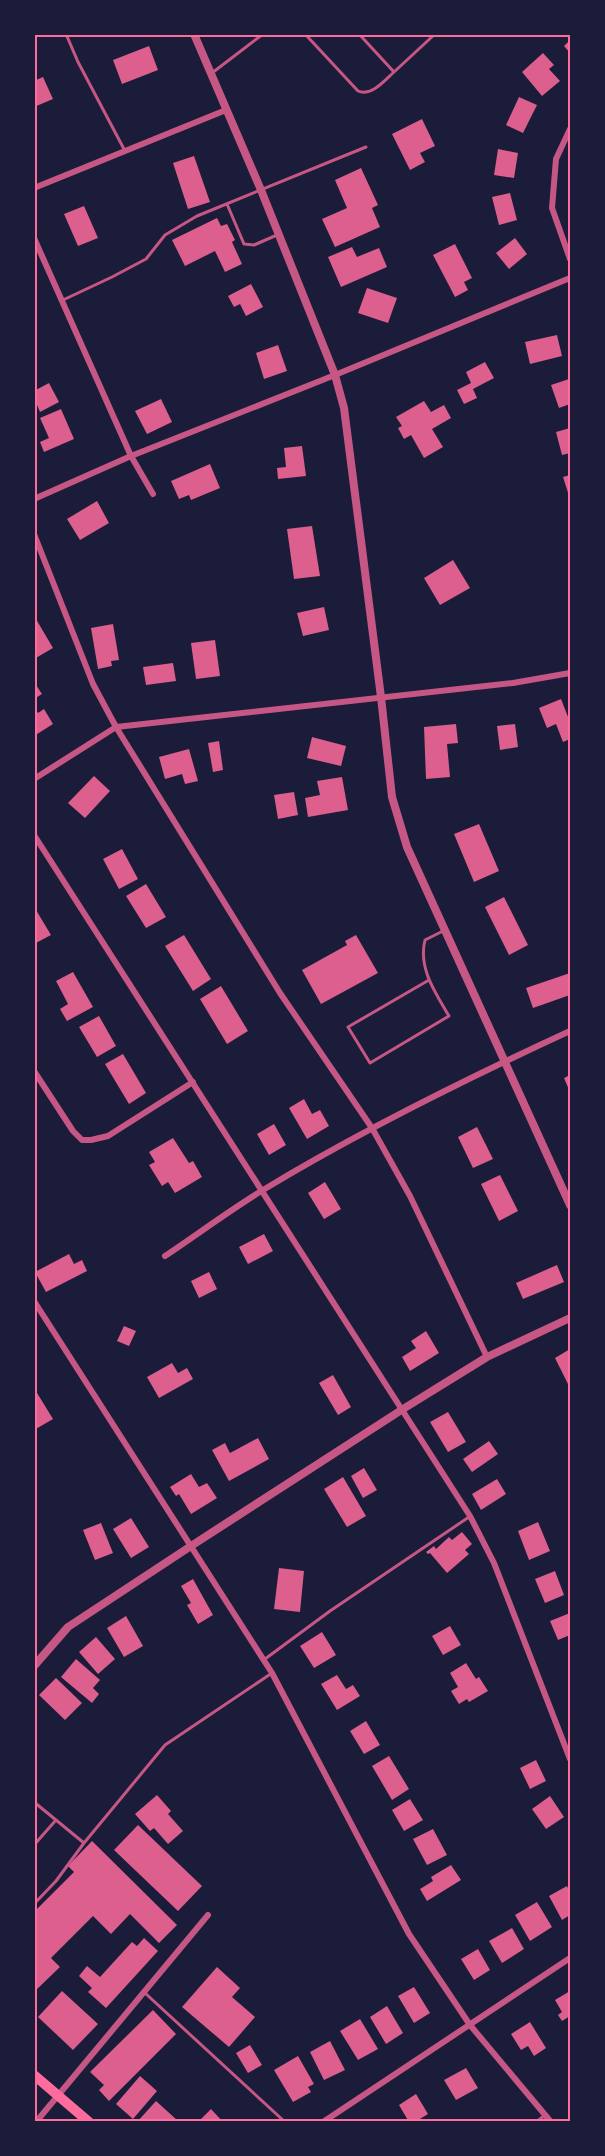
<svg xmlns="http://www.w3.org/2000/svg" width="605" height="2156" font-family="Inter,sans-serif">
<rect width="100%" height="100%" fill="#1b1b3a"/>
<!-- building -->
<path fill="#dd5f8e" d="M570,40V53L564,46Z
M149,46L158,70L122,84L113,60Z
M543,53L554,65L549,69L560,81L542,96L522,72Z
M43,77L53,99L34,107V81Z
M519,97L537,105L523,133L506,125Z
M422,119L435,146L420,153L425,162L410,170L392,134Z
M498,149L518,153L514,178L494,175Z
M194,156L210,202L188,209L173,163Z
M361,168L378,205L372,208L380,227L335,247L322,219L347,208L335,180Z
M510,193L517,220L499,225L492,197Z
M84,206L98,238L78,246L64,214Z
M217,218L221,226L227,224L235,240L232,242L242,264L225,272L215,251L185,266L172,240Z
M515,238L527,254L509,269L496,253Z
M455,244L472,278L464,282L468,290L455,297L433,255Z
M352,247L357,257L379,248L387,267L341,287L328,257Z
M251,284L263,307L246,316L240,304L234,307L228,296Z
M367,288L397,298L388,323L358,313Z
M557,335L562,356L530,364L525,342Z
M278,345L287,371L264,379L256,353Z
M485,362L494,378L473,389L477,398L464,404L457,390L471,383L466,372Z
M569,379L570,404L559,408L551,385Z
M49,383L59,402L40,412L37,405L34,406V391Z
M161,399L172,422L147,434L135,411Z
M424,401L431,412L444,405L451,418L432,429L443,447L424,458L411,435L404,439L398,428L402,426L396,417Z
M61,409L74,439L44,452L40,442L49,438L40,418Z
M570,428V453L562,455L556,432Z
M302,446L306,476L278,479L277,468L286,467L284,448Z
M210,464L220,488L191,500L189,495L179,499L171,481Z
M570,475V499L563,477Z
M97,501L109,523L80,540L67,519Z
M312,526L320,576L294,579L287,529Z
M453,560L470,588L440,605L424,578Z
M324,607L329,630L303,636L297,613Z
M36,619L53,648L34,659V620Z
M113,624L119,660L111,661L112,666L98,669L91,628Z
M215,640L220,676L196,679L191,643Z
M173,663L176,681L146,685L143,667Z
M36,685L42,694L34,699V686Z
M561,699L570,722V739L563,742L556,724L547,728L539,708Z
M34,707L38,713L44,709L53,724L34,736Z
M456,724L458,743L447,744L450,777L426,779L424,727Z
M515,724L518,747L500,750L497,726Z
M312,737L346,746L341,766L307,758Z
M219,741L223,770L213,772L208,743Z
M189,749L198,781L185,784L182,774L165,779L159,757Z
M94,776L110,791L85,818L68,803Z
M342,777L348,810L308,817L305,798L320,795L317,781Z
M294,792L298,815L278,819L274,795Z
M479,824L499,871L474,882L454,834Z
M122,849L138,879L119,889L103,859Z
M146,884L166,917L146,928L126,896Z
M504,897L528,945L509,955L485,907Z
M36,910L51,935L34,944V911Z
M184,935L211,979L193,991L165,946Z
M356,935L378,973L321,1004L302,970L347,945L345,941Z
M73,972L93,1007L67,1021L60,1009L68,1004L56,981Z
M570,973V995L533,1008L526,988Z
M221,986L248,1031L227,1044L200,999Z
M99,1016L116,1046L97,1057L79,1027Z
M123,1054L146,1093L129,1104L105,1064Z
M570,1075V1092L564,1078Z
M304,1099L312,1114L320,1110L329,1126L307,1139L289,1108Z
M274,1124L286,1145L269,1155L257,1134Z
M477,1127L493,1159L473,1168L458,1137Z
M173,1138L189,1163L193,1161L202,1177L175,1193L168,1182L162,1186L149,1165L155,1162L149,1152Z
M500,1175L518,1211L499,1221L481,1184Z
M325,1182L341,1209L324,1219L308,1193Z
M264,1234L273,1251L248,1264L239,1247Z
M69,1254L74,1264L82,1260L87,1271L46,1292L35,1272Z
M557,1265L564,1282L523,1299L516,1283Z
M209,1272L217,1289L199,1298L191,1281Z
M124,1326L136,1331L129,1346L117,1341Z
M426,1331L439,1353L410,1371L402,1357L416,1348L411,1341Z
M570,1349V1383L568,1384L555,1358Z
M172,1363L178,1373L187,1368L193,1379L159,1398L147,1377Z
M333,1375L351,1407L338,1415L319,1383Z
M34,1388L53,1419L34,1430Z
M448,1412L466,1442L448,1452L430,1422Z
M258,1438L269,1459L229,1481L212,1450L225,1443L230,1453Z
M489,1441L498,1454L472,1472L463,1459Z
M364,1468L377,1490L363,1498L351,1476Z
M191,1474L199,1487L207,1483L217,1498L191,1514L179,1494L176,1496L170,1487Z
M343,1477L366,1516L347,1527L324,1489Z
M497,1479L506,1494L481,1510L472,1494Z
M131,1518L149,1547L131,1558L113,1529Z
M538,1522L550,1551L529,1560L518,1531Z
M101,1523L113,1553L95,1560L83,1530Z
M462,1532L472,1544L465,1550L469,1554L447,1573L430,1553L428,1554L426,1552L434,1546L436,1549L449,1537L452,1540Z
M279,1568L304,1571L300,1612L274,1609Z
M555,1571L564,1595L545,1603L535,1579Z
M193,1579L213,1615L198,1624L187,1605L191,1603L181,1586Z
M570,1613V1635L558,1640L550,1621Z
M126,1616L143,1646L124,1657L107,1628Z
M450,1626L461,1645L443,1655L432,1636Z
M322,1632L336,1655L314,1668L300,1646Z
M96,1637L115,1659L98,1674L79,1652Z
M76,1659L100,1680L93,1688L99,1694L92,1703L61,1677Z
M466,1663L476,1679L479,1677L488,1691L469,1702L467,1699L459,1704L451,1691L458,1687L450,1673Z
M337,1675L346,1689L353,1685L360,1696L337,1710L321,1684Z
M56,1678L82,1703L65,1720L39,1695Z
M366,1721L380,1745L364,1754L350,1731Z
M389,1756L409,1789L392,1800L372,1766Z
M536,1760L546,1781L530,1789L520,1768Z
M157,1795L171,1811L168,1814L183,1831L168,1844L154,1828L150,1831L135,1814Z
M550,1796L564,1817L546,1829L532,1809Z
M410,1799L423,1820L404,1831L392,1810Z
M138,1825L202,1886L178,1911L114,1850Z
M433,1829L447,1855L427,1865L413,1839Z
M92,1841L177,1925L159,1943L130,1914L111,1934L93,1916L51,1958L60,1967L34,1992V1912L74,1872L68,1866Z
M451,1865L461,1880L427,1901L420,1889L433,1881L431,1877Z
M567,1886L570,1893V1915L562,1920L549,1896Z
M537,1902L552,1927L530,1941L515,1915Z
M512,1928L524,1949L502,1963L489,1941Z
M144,1938L158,1951L106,2008L88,1992L92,1988L79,1976L87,1966L100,1977L132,1942L137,1946Z
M478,1949L490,1970L474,1980L461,1959Z
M217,1967L240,1988L232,1997L255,2017L229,2047L182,2007Z
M414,1987L430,2013L414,2023L398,1996Z
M62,1991L98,2024L73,2050L38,2017Z
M570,1991V2016L562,2021L558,2015L562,2012L555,2000Z
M387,2006L403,2033L386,2044L370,2017Z
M153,2010L176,2034L109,2101L99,2090L104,2085L90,2072Z
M360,2019L378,2049L358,2060L340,2031Z
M530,2022L546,2048L534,2056L528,2046L521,2050L511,2034Z
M330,2041L345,2070L324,2080L310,2052Z
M250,2045L262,2065L248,2073L236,2053Z
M298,2056L314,2084L308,2087L311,2092L293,2102L274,2070Z
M466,2068L478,2088L456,2100L444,2080Z
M140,2076L157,2091L133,2119L116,2104Z
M416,2094L428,2114L415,2122H409L399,2105Z
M156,2101L177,2120L175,2122H137Z
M211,2109L223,2122H198Z"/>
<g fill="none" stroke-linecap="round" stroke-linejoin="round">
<!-- service -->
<path stroke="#c65784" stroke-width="3" d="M66,34L78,62L125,151
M305,34L358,91C371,97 384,81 394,72
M359,34L394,72L435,34
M212,73L263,34
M227,204L244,244L254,245L277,235
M63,300L112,277L146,259L165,235L197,216L366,147
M429,980L348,1027L370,1063L449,1016C435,992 418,968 425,940L443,931
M265,1659L330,1611L469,1517
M34,1802L84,1843
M34,1845L56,1820
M34,1904L56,1881L84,1843L165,1745L272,1673
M145,1993L285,2122
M536,2122L544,2116"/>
<!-- minor -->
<path stroke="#c65784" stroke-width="6" d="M570,129L556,159L552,208L570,259
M34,188L226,110
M34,238L131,456L153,494
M34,499L131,456L335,375L570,278
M34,534L93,684L116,727L280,993L372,1128L410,1196L487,1357
M34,779L116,727L513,683L570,673
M34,835L470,1516L494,1563L570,1759
M34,1071L73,1131L82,1140H91L108,1136L193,1082
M165,1256C198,1234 230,1210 263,1190C362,1130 466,1079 570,1031
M34,1301L272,1673L409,1934L470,2025L551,2122
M36,2122L208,1915
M323,2122L570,1958"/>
<!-- tertiary -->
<path stroke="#c65784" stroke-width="8" d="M194,34L261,190L335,375L344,408L381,697L392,797L407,847L570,1205
M34,1666L68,1627L191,1546L403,1409L487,1357L570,1318"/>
<!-- primary -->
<path stroke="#ff6b9d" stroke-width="10" d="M34,2075L89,2122"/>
</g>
<!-- border -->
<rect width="605" height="2156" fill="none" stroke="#1b1b3a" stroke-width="72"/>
<rect x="36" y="36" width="533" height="2084" fill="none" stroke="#ff6b9d" stroke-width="2"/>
</svg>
